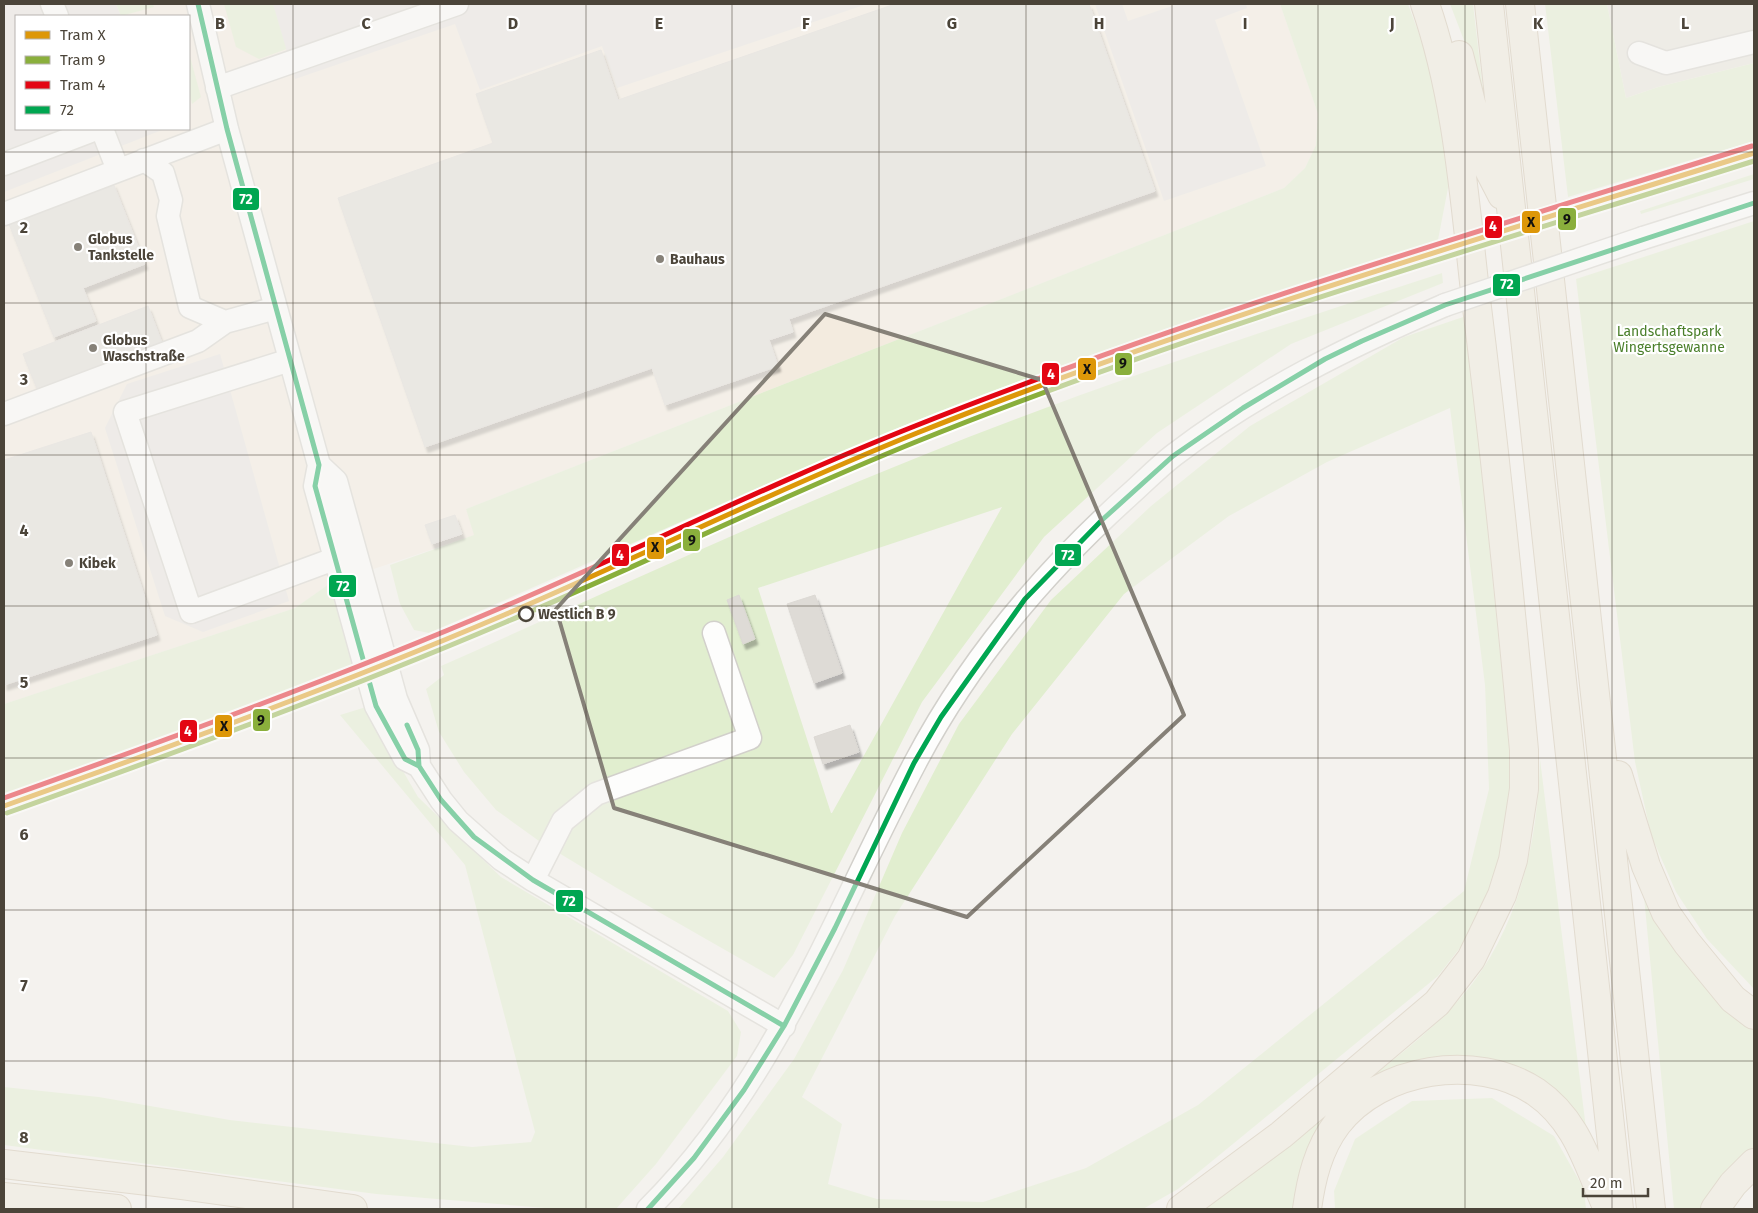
<svg xmlns="http://www.w3.org/2000/svg" width="1758" height="1213" font-family="'Fira Sans',sans-serif">
<defs>
<filter id="shadow"><feDropShadow dx="3" dy="5.5" stdDeviation="1" flood-color="#0004"/></filter>
</defs>
<rect width="100%" height="100%" fill="#f4f2ee"/>
<!-- residential -->
<path fill="#e7e4dc" d="M1607,4H1754V63L1658,87L1626,98Z"/>
<!-- commercial -->
<path fill="#f3ebdf" fill-rule="evenodd" d="M4,4H1280L1318,114L1316,145L1305,168L1284,188L466,509L475,535L329,584L295,608L4,704ZM16,16H189V129H16Z"/>
<!-- green -->
<path fill="#e1eecf" fill-rule="evenodd" d="M116,4H153L154,7L121,16Z
M224,4H280L323,36L259,59L236,47Z
M1280,4H1408L1432,69L1449,183L1438,240C1260,297 1082,354 908,424C747,490 589,564 429,633L414,630L400,604L390,565L474,535L466,509L1284,188L1305,168L1316,145L1318,114Z
M1450,4H1473L1483,90Z
M1545,4H1607L1626,98L1658,87L1754,63V141L1568,197Z
M189,53L201,97L192,104L189,92Z
M1754,174V179L1641,214L1640,211Z
M1754,221V989L1707,939L1676,892L1651,835L1635,762L1576,279Z
M1442,273L1443,283L1291,344L1157,433L1044,537L922,702L793,955L774,978L615,887L539,841L496,810L464,772L439,732L426,689L444,675L441,666C601,595 759,521 921,456C1092,387 1267,330 1442,273ZM1002,507L832,813H831L758,588Z
M1466,316L1510,752V815L1497,869L1470,935L1438,976L1178,1189L1143,1209H678L723,1157L794,1059L843,970L902,833L959,724L1051,600L1151,506L1250,426L1404,337ZM1450,408L1485,685L1489,789L1464,891L1198,1105L1086,1168L983,1202L877,1199L828,1184L842,1124L802,1097L895,916L1012,734L1124,594L1229,516L1327,462Z
M329,584L354,665L4,796V704L295,608Z
M366,707L418,797L501,877L728,1011L741,1032L737,1056L656,1164L616,1209H557L376,1194L4,1145V1087L99,1097L230,1120L472,1147L531,1142L535,1132L465,865L340,715Z
M1540,759L1586,1128L1479,1061L1354,1099L1298,1209H1203C1252,1174 1299,1135 1346,1097C1390,1062 1438,1028 1472,984C1521,920 1538,837 1540,759Z
M1644,897L1675,943L1754,1026V1154L1704,1209H1674Z
M1492,1098L1554,1136L1584,1189L1586,1209H1335L1334,1191L1355,1139L1412,1101Z"/>
<!-- parking -->
<path fill="#e6e3df" d="M4,4H116L121,16H16V129L162,130L4,192Z
M273,4H867L617,88L602,46L480,90L455,24L295,79Z
M1095,4H1122L1128,21L1178,4H1246L1247,8L1215,20L1266,166L1164,201Z
M220,354L289,601L203,632L165,616L105,428L127,384Z"/>
<!-- building -->
<path fill="#dedbd6" stroke="#dcd9d4" filter="url(#shadow)" d="M895,4H1089L1155,191L789,319L793,332L769,340L778,366L665,405L652,368L425,447L338,198L493,143L476,94L601,50L618,100Z
M113,183L145,264L83,288L96,321L54,337L9,224Z
M148,306L162,343L38,391L23,354Z
M91,432L157,635L4,685V460Z
M455,515L462,534L432,544L425,525Z
M739,595L755,639L743,644L727,600Z
M815,595L842,673L814,683L787,604Z
M850,725L859,752L823,764L814,737Z"/>
<g fill="none" stroke-linecap="round" stroke-linejoin="round">
<!-- minor casing -->
<g stroke="#d2d0cb" stroke-width="25">
<path id="minor" d="M52,4L57,16
M198,4L227,129L319,465L315,486L376,706L405,759L419,766
M1639,53L1666,63L1754,42
M217,88L457,4
M102,129L118,170
M144,160L163,173L171,200L168,216L190,307L225,322
M4,164L96,129
M4,214L227,129
M1643,238L1754,203
M290,360L125,412L191,612L334,559
M4,414L198,341L225,322L276,308
M319,465L336,481L396,699L418,750L419,766L441,800L458,821L501,859L533,880L784,1026
M533,880L563,821L596,794L750,738L714,633
M648,1209C774,1084 834,916 915,763C968,662 1043,573 1127,497C1143,483 1157,468 1174,455C1256,392 1350,346 1445,305"/>
</g>
<!-- highway casing -->
<g stroke="#ccbfa9" stroke-width="30">
<path id="highway" d="M1489,4L1619,1209
M1520,4L1651,1209
M1459,55L1487,166L1502,195
M1618,775L1646,866L1666,913L1687,943L1733,999L1754,1015
M4,1164L182,1185L353,1209
M4,1197L117,1209
M1181,1209L1281,1135L1437,1003L1471,959L1502,895L1513,860L1524,789V750C1510,597 1494,443 1475,291C1464,194 1457,96 1425,4
M1307,1209C1311,1180 1318,1149 1337,1124C1380,1068 1476,1052 1536,1092C1578,1121 1588,1166 1608,1209
M1715,1209L1733,1184L1754,1163"/>
</g>
<!-- minor -->
<use href="#minor" stroke="#fdfdfc" stroke-width="22"/>
<!-- highway -->
<use href="#highway" stroke="#ede8db" stroke-width="28"/>
<!-- minor-bridge casing -->
<g stroke="#d2d0cb" stroke-width="25" stroke-linecap="butt">
<path id="minor-bridge" d="M1445,305L1643,238"/>
</g>
<!-- minor-bridge -->
<use href="#minor-bridge" stroke="#fdfdfc" stroke-width="22"/>
<!-- bus-1 casing -->
<g stroke="#fff" stroke-width="9">
<path id="bus-1" d="M198,4L227,129L319,465L315,486L376,706L405,759L419,766
M407,725L418,750L419,766L441,800L474,837L533,880L784,1026
M648,1209L694,1158L744,1090L784,1026L835,928L914,763L941,717L1025,599L1102,520L1173,456L1243,408L1325,359L1362,341L1445,305L1754,203"/>
</g>
<!-- bus-1 -->
<use href="#bus-1" stroke="#00a651" stroke-width="5"/>
<!-- tram-1 casing -->
<g stroke="#fff" stroke-width="9">
<path id="tram-1" d="M4,806C172,746 340,685 504,615C642,556 777,489 917,433C1190,324 1473,241 1754,153"/>
</g>
<!-- tram-2 casing -->
<g stroke="#fff" stroke-width="9">
<path id="tram-2" d="M7,813C174,753 342,692 506,622C644,564 779,497 918,441C1191,331 1474,249 1754,161"/>
</g>
<!-- tram-3 casing -->
<g stroke="#fff" stroke-width="9">
<path id="tram-3" d="M4,798C172,738 339,677 503,607C641,548 776,481 915,426C1189,317 1471,234 1752,146"/>
</g>
<!-- tram-1 -->
<use href="#tram-1" stroke="#dd9709" stroke-width="5"/>
<!-- tram-2 -->
<use href="#tram-2" stroke="#8aaf3c" stroke-width="5"/>
<!-- tram-3 -->
<use href="#tram-3" stroke="#e30613" stroke-width="5"/>
</g>
<!-- marked area -->
<path d="M0 0H1758V1213H0ZM825,314L1042,380L1184,715L967,917L614,808L556,609Z" fill="#f4f2ee" fill-opacity=".55" fill-rule="evenodd"/>
<path fill="none" stroke="#868178" stroke-width="4" stroke-linejoin="round" d="M825,314L1042,380L1184,715L967,917L614,808L556,609Z"/>
<!-- grid -->
<path fill="none" stroke="#4b4439" stroke-width="1" stroke-opacity="0.55" d="M146,4V16M293,4V1209M440,4V1209M586,4V1209M732,4V1209M879,4V1209M1026,4V1209M1172,4V1209M1318,4V1209M1465,4V1209M1612,4V1209M146,129V1209M4,152H1754M4,303H1754M4,455H1754M4,606H1754M4,758H1754M4,910H1754M4,1061H1754"/>
<!-- markers -->
<g fill="#868178" stroke="#fff" stroke-width="2">
<circle cx="78" cy="247" r="5"/>
<circle cx="660" cy="259" r="5"/>
<circle cx="93" cy="348" r="5"/>
<circle cx="69" cy="563" r="5"/>
</g>
<circle fill="#fff" stroke="#4b4439" stroke-width="2.5" cx="526" cy="614" r="7"/>
<g text-anchor="middle" dominant-baseline="central" stroke-width="4.5" stroke-linejoin="round" paint-order="stroke">
<!-- poi labels -->
<g font-size="14" font-weight="bold" fill="#4b4439" stroke="#fff" text-anchor="start">
<text x="88" y="239">Globus<tspan x="88" dy="16">Tankstelle</tspan></text>
<text x="670" y="259">Bauhaus</text>
<text x="103" y="340">Globus<tspan x="103" dy="16">Waschstraße</tspan></text>
<text x="79" y="563">Kibek</text>
</g>
<!-- park labels -->
<g font-size="14" fill="#4a7f2a" stroke="#fff">
<text x="1669" y="331">Landschaftspark<tspan x="1669" dy="16">Wingertsgewanne</tspan></text>
</g>
<!-- stop labels -->
<g font-size="14" font-weight="bold" fill="#4b4439" stroke="#fff" text-anchor="start">
<text x="538" y="614">Westlich B 9</text>
</g>
</g>
<g font-size="16" text-anchor="middle" font-weight="bold" fill="#4b4439" stroke="#fff" stroke-width="4.5" stroke-linejoin="round" paint-order="stroke">
<text x="220" y="29">B</text>
<text x="366" y="29">C</text>
<text x="513" y="29">D</text>
<text x="659" y="29">E</text>
<text x="806" y="29">F</text>
<text x="952" y="29">G</text>
<text x="1099" y="29">H</text>
<text x="1245" y="29">I</text>
<text x="1392" y="29">J</text>
<text x="1538" y="29">K</text>
<text x="1685" y="29">L</text>
<text x="24" y="233">2</text>
<text x="24" y="385">3</text>
<text x="24" y="536">4</text>
<text x="24" y="688">5</text>
<text x="24" y="840">6</text>
<text x="24" y="991">7</text>
<text x="24" y="1143">8</text>
</g>
<g stroke="#fff" stroke-width="2">
<rect x="232" y="187" width="28" height="24" rx="5" fill="#00a651"/>
<rect x="1557" y="207" width="20" height="24" rx="5" fill="#8aaf3c"/>
<rect x="1521" y="210" width="20" height="24" rx="5" fill="#dd9709"/>
<rect x="1484" y="215" width="19" height="24" rx="5" fill="#e30613"/>
<rect x="1492" y="273" width="29" height="24" rx="5" fill="#00a651"/>
<rect x="1114" y="352" width="19" height="24" rx="5" fill="#8aaf3c"/>
<rect x="1077" y="357" width="20" height="24" rx="5" fill="#dd9709"/>
<rect x="1041" y="362" width="19" height="24" rx="5" fill="#e30613"/>
<rect x="682" y="528" width="19" height="24" rx="5" fill="#8aaf3c"/>
<rect x="646" y="536" width="19" height="24" rx="5" fill="#dd9709"/>
<rect x="1054" y="543" width="28" height="24" rx="5" fill="#00a651"/>
<rect x="611" y="543" width="19" height="24" rx="5" fill="#e30613"/>
<rect x="328" y="574" width="29" height="24" rx="5" fill="#00a651"/>
<rect x="252" y="708" width="19" height="24" rx="5" fill="#8aaf3c"/>
<rect x="214" y="714" width="19" height="24" rx="5" fill="#dd9709"/>
<rect x="179" y="719" width="19" height="24" rx="5" fill="#e30613"/>
<rect x="555" y="889" width="29" height="24" rx="5" fill="#00a651"/>
</g>
<g font-size="14" text-anchor="middle" font-weight="bold" fill="#fff">
<text x="246" y="204">72</text>
<text x="1493" y="231">4</text>
<text x="1507" y="289">72</text>
<text x="1051" y="379">4</text>
<text x="1068" y="560">72</text>
<text x="620" y="560">4</text>
<text x="343" y="591">72</text>
<text x="188" y="736">4</text>
<text x="569" y="906">72</text>
</g>
<g font-size="14" text-anchor="middle" font-weight="bold" fill="#111">
<text x="1567" y="224">9</text>
<text x="1531" y="227">X</text>
<text x="1123" y="368">9</text>
<text x="1087" y="374">X</text>
<text x="692" y="545">9</text>
<text x="655" y="552">X</text>
<text x="261" y="725">9</text>
<text x="224" y="731">X</text>
</g>
<!-- border -->
<rect width="1758" height="1213" fill="none" stroke="#4b4439" stroke-width="10"/>
<!-- legend -->
<rect x="15" y="15" width="175" height="115" fill="#ffffff" stroke="#b7b4b0"/>
<rect x="25" y="31" width="25" height="8" fill="#dd9709" stroke="#b7b4b0"/>
<text x="60" y="40" font-size="15" fill="#4b4439">Tram X</text>
<rect x="25" y="56" width="25" height="8" fill="#8aaf3c" stroke="#b7b4b0"/>
<text x="60" y="65" font-size="15" fill="#4b4439">Tram 9</text>
<rect x="25" y="81" width="25" height="8" fill="#e30613" stroke="#b7b4b0"/>
<text x="60" y="90" font-size="15" fill="#4b4439">Tram 4</text>
<rect x="25" y="106" width="25" height="8" fill="#00a651" stroke="#b7b4b0"/>
<text x="60" y="115" font-size="15" fill="#4b4439">72</text>
<!-- scale -->
<path d="M1583 1188v8h65v-8" fill="none" stroke="#4b4439" stroke-width="2.5"/>
<text x="1590" y="1188" font-size="15" fill="#4b4439" stroke="#ffffff" stroke-width="4" paint-order="stroke">20 m</text>
</svg>
